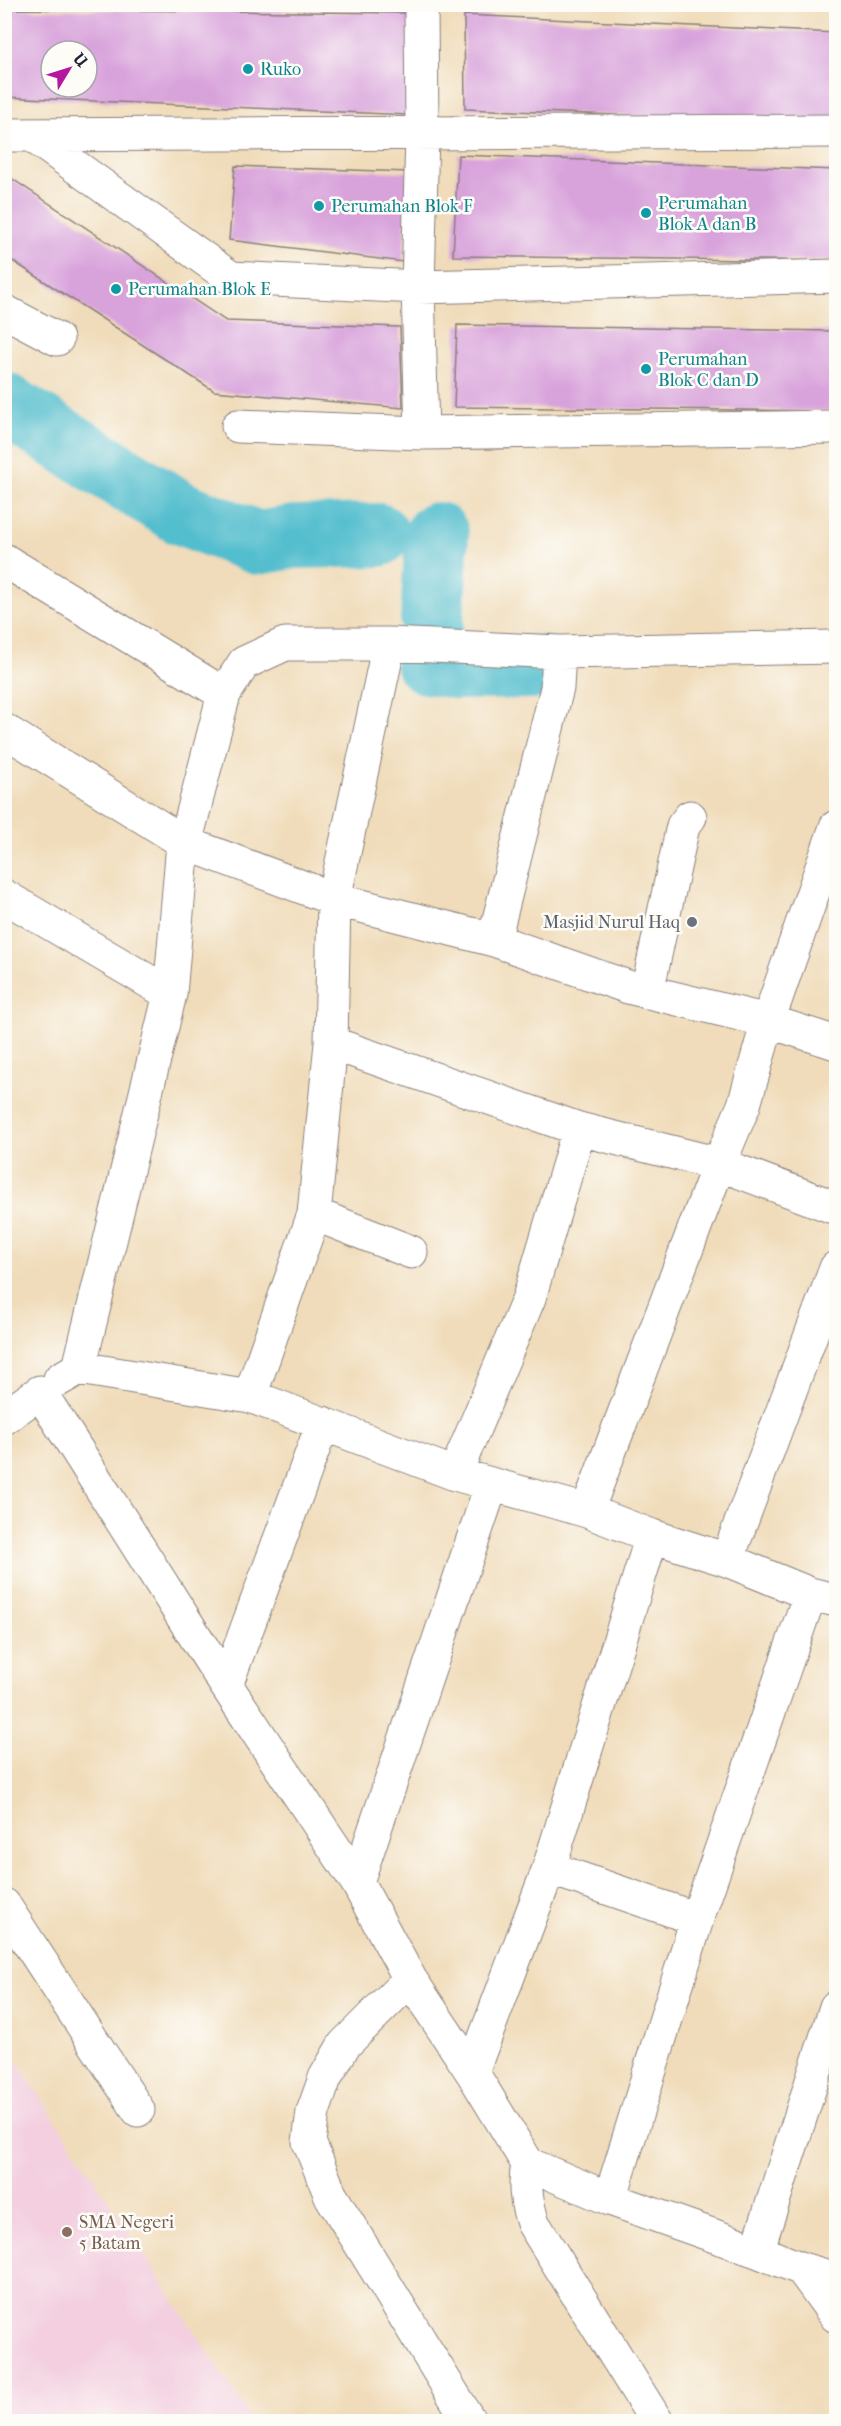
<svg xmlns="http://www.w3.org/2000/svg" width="841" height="2426" font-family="'IM FELL French Canon',serif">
<rect width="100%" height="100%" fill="#fdfcf7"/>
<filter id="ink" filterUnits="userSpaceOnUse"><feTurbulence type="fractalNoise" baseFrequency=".0167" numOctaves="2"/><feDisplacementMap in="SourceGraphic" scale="12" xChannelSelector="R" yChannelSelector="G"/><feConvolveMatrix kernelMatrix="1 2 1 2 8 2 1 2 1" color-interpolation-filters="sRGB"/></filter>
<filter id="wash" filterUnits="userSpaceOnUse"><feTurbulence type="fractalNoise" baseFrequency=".008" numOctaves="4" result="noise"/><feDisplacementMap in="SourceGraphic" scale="24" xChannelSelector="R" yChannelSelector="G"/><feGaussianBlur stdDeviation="1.35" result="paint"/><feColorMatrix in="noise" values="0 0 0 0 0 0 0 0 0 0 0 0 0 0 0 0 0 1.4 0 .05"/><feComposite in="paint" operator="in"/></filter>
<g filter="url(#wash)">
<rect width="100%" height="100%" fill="#f0dcba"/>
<!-- built -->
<path fill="#f3cfe0" d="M5,2043L253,2421H5Z"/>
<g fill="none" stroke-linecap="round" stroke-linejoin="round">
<!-- river -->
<path stroke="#53bece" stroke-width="64" d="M4,404L181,513L258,543L294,537L378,535
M432,621L437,534
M427,662L460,668L540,667"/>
</g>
<g id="blocks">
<!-- building -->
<path fill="#d8a2db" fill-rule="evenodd" d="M4,9L410,13L409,115L4,97ZM51,51H87V87H51Z
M464,15L836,33V124L465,109Z
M458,155L836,170V261L453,256Z
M235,166L409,172L403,262L229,240Z
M5,174L226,321L400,327L403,408L214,391L5,256Z
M457,325L836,331V411L454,407Z"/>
</g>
</g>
<g filter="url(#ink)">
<use href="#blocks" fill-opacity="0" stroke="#897f7a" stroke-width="1.5"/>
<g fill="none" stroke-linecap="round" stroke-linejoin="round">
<!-- street casing -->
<g stroke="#897f7a" stroke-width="35">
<path id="street" d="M421,4L422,134L418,287L422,433
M4,135L836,131
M33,136L231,278L418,287L836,276
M4,311L57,339
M238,426L422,433L836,427
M4,560L224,694
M4,730L185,843L334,899L494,940L628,987L768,1021L836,1043
M4,896L170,994
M494,940L557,688L559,652
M647,992L683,826L690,817
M331,1043L579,1129L719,1164L836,1208
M314,1214L411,1252
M79,1368L170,994L182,855L224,694L244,663L285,644H389L559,652L836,647
M60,1379L79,1368L250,1396L455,1474L587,1511L652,1536L727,1560L810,1594L836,1600
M250,1396L314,1214L331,1043L334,899L389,644
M4,1418L40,1392L226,1685L357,1882L410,1979L472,2072L528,2164L610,2199L757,2251L802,2269L836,2279
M455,1474L529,1298L579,1129
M587,1511L719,1164L744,1105L768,1021L836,827
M727,1560L836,1268
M226,1685L323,1423
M549,1868L697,1919
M357,1882L491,1486
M4,1905L138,2110
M410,1979L344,2045L325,2078L313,2112L309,2142L331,2196L470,2422
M472,2072L549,1868L652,1536
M528,2164C524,2186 526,2202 533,2223L657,2422
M610,2199L697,1919L810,1594
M757,2251L836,2007
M802,2269L836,2316"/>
</g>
<!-- street -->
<use href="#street" stroke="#fff" stroke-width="33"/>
</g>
</g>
<!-- markers -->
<g fill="#0f9aa8" stroke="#fdfcf7" stroke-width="2">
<circle cx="248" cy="69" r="6"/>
<circle cx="319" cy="206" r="6"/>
<circle cx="646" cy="213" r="6"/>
<circle cx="116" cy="289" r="6"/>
<circle cx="646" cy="369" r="6"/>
</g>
<circle fill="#6b7280" stroke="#fdfcf7" stroke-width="2" cx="692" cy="922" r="6"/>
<circle fill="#8d6e63" stroke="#fdfcf7" stroke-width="2" cx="67" cy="2232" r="6"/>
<g text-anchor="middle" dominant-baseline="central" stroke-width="5" stroke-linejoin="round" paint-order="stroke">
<!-- culture labels -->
<g font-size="18" fill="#0d838f" stroke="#fdfcf7" text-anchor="start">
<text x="260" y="69">Ruko</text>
<text x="658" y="203">Perumahan<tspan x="658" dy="21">Blok A dan B</tspan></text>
<text x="331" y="206">Perumahan Blok F</text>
<text x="128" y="289">Perumahan Blok E</text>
<text x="658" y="359">Perumahan<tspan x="658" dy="21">Blok C dan D</tspan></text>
</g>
<!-- worship labels -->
<g font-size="18" fill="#5b616d" stroke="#fdfcf7" text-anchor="end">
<text x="680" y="922">Masjid Nurul Haq</text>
</g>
<!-- education labels -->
<g font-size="18" fill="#785e54" stroke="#fdfcf7" text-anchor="start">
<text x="79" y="2222">SMA Negeri<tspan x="79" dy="21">5 Batam</tspan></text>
</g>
</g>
<!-- margin -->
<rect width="841" height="2426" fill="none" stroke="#fdfcf7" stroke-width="24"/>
<!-- north arrow -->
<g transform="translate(69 69) rotate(52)"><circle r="28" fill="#fdfcf7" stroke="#a5a5ac" stroke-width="1.5"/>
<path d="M0-4.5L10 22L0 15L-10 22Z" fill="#b5179e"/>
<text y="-9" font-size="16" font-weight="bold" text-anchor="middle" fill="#22223b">U</text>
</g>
</svg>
